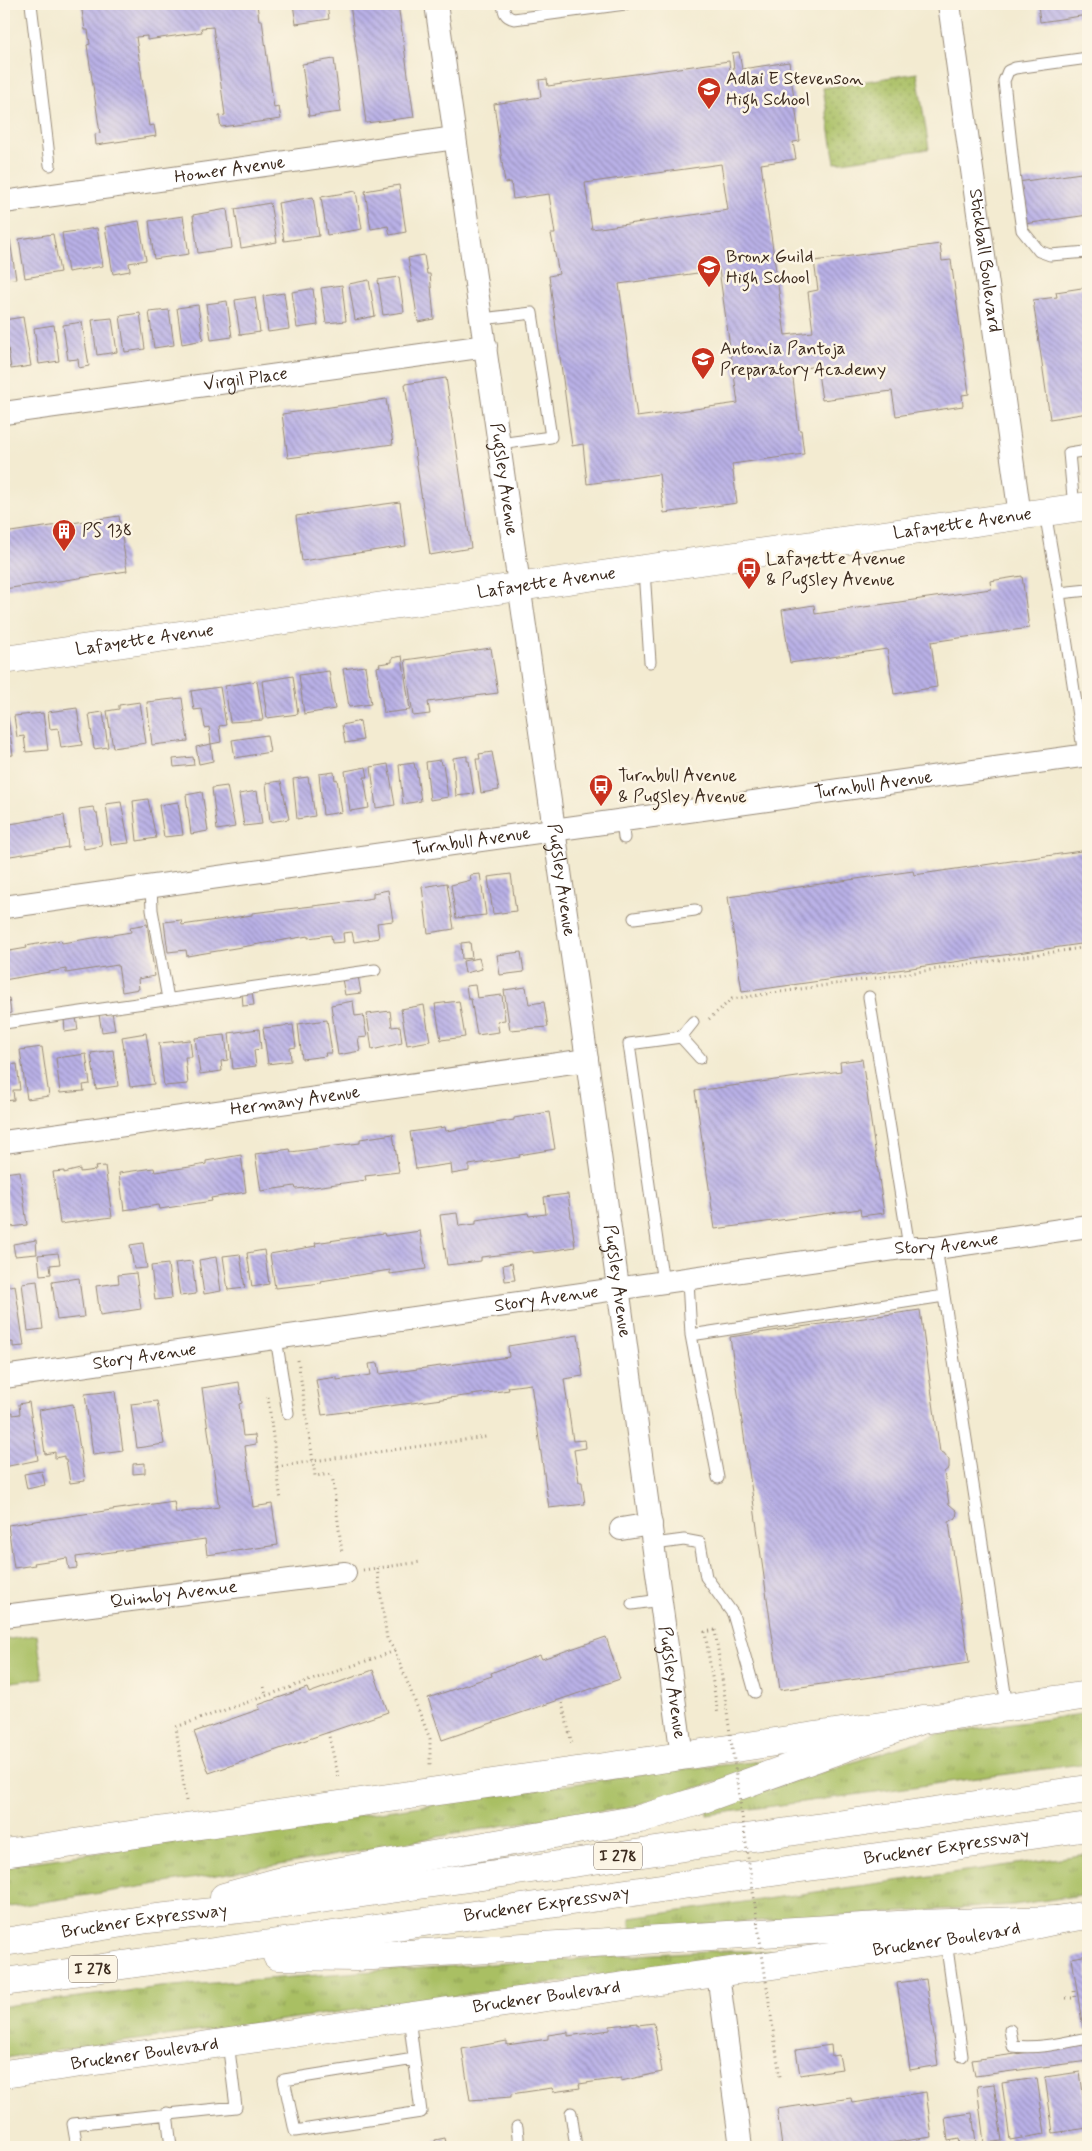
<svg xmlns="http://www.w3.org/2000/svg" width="1092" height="2151" font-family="Mynerve,sans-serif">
<defs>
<pattern id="grass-tufts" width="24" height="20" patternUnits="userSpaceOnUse" patternTransform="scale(1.25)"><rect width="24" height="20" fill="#a9bf64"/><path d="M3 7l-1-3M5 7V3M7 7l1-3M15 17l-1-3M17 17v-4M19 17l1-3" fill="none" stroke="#8b9b52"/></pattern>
<pattern id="garden-dots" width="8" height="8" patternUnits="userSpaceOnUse" patternTransform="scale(1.25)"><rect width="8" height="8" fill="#a9bf64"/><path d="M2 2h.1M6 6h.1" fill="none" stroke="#8b9b52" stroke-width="1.8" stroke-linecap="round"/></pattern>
<pattern id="building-back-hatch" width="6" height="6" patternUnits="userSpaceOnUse" patternTransform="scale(1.25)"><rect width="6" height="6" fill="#b9b1e7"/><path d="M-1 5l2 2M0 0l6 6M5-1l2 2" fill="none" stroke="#9890bb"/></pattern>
</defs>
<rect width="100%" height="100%" fill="#fcf5e5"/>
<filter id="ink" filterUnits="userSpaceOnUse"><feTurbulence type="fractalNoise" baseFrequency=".02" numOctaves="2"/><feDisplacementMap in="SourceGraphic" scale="10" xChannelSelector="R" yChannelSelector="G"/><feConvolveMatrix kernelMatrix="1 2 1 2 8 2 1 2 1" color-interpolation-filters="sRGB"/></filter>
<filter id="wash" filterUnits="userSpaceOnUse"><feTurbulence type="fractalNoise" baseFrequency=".0096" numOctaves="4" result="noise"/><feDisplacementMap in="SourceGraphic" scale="20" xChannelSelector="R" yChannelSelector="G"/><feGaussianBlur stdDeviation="1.12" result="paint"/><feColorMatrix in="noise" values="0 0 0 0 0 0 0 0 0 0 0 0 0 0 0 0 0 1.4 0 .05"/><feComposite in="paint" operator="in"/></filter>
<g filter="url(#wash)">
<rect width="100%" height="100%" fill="#f3ebd1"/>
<!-- grass -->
<path fill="url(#grass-tufts)" stroke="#727441" d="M1088,1713V1763L707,1815V1809L937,1735Z
M762,1761L748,1773L626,1808L505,1825L274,1866L4,1908V1866L664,1771Z
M1088,1854V1894L1014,1905L631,1929L630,1918Z
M705,1951H786L4,2058V2006L161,1987L359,1972Z"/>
<!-- garden -->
<path fill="url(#garden-dots)" stroke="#727441" d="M917,73L929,149L835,163L823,88Z"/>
<!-- pitch -->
<path fill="#a9bf64" stroke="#727441" d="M37,1635L43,1678L4,1683V1640Z"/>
<g id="blocks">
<!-- building -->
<path fill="url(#building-back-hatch)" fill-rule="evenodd" d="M81,4H257L259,20H262L274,108L279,107L281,119L221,127L219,116L225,115L213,27L201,28L202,32L147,40V36L136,37L149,126L154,125L156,136L96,145L95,134L100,133L87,45L90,44L88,30H85Z
M293,4H327L329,19L296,24Z
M350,4H398L414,117L366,123Z
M1038,4H1088V15L1040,22Z
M739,52L742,69L789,62L800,141L793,142L796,159L761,164L785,335L813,332L808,292L818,290L814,261L940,244L942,261L951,260L969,394L962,395L963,406L896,416L892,391L822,400L817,366L792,370L799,430H801L804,454L732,464L737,503L664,513L659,474L587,484L583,444L572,446L549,276L559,274L551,234H555L549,194L513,199L511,182L505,183L494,104L541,97L539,80L547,79L548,86L729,61L730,71L734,70L732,53ZM721,164L728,210L592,229L585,183ZM719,270L738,403L637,417L619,284Z
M334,59L341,112L309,116L302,64Z
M1088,172V215L1024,224L1018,182Z
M399,185L406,232L390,235L388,226L371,229L365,191Z
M356,191L362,229L327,235L321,197Z
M313,197L319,236L284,241L278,203Z
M270,203L277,242L241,248L235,209Z
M227,209L232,248L198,253L193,215Z
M183,216L189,254L154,259L149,221Z
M139,221L146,260L129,263L130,271L113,274L105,227Z
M97,228L103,266L68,272L62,233Z
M53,234L60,272L25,278L19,239Z
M10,240L16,279L4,280V241Z
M424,255L427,274H430L434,319L418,322L408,258Z
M399,277L404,312L383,315L378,280Z
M369,280L375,316L355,320L349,284Z
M342,285L346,321L326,323L321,288Z
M1088,287V413L1050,419L1033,300L1057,297L1056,292Z
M310,289H313L318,325L297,328L292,292Z
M284,293L289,329L268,332L263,296Z
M255,297L260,332L240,335L235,300Z
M227,301L232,337L211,340L206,304Z
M198,305L203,340L182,344L177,308Z
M169,310L174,345L154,348L149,312Z
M140,313L145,349L125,352L120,316Z
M23,317L31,366L11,369L4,320Z
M112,318L117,352L97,355L92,320Z
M82,322L89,366L79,368L78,359L68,360L63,325Z
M54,325L59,361L39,364L34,328Z
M446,378L471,548L430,555L405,384Z
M386,399L393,444L288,458L282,414Z
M400,502L406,546L302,561L296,516Z
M119,516L127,571L4,589V533Z
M1022,576L1029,628L931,642L937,687L894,694L887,649L790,663L782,610L814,605L815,614L991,589L990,581Z
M491,648L498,693L428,702L430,714L413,716L405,660Z
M402,656L410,710L384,713L377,667L380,666L379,664L392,662V658Z
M365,666L371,704L349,707L343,669Z
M329,671L335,709L304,714L299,675Z
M293,676L298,714L267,718L262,681Z
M257,681L263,720L230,722L225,686Z
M220,687L226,725L219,726L221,742L211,744L209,727L205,728L202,709L194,710L191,691Z
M182,698L188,741L152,745L147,702Z
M140,702L146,743L113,748L107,711L119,709V705Z
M77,708L82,745L61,748L58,728L50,729L48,712Z
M103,712L108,747L94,749L89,714Z
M43,713L48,750L26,752L24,736L17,737L14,716Z
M4,717H8L13,755L4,756Z
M360,721L363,740L345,743L342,725Z
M267,735L270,752L235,758L232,740Z
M211,744L213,761L199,764L196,747Z
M492,752L499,790L481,793L476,759H480L479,754Z
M467,756V761H469L474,794L456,796L453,758Z
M193,757L194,765L174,767L173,759Z
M440,760L441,765L443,764L448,797L430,800L426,762Z
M414,763L415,768H416L421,801L403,804L399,765Z
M388,764L395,805L376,808L371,767Z
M366,767L368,777H364L369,808L350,811L345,771Z
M334,772L335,780L337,779L342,812L323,815L319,774Z
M308,777L309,783H310L315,816L297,819L293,779Z
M281,781L289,819L270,822L266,783Z
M227,786L235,827L217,830L212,788Z
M257,791L262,824L244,826L239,794Z
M202,792L208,831L191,834L186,795Z
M148,799L156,838L137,841L133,801Z
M121,802L129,843L111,845L106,804Z
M178,802L183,835L164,837L159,805Z
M93,807L96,813H97L102,846L84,849L79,809Z
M64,815L68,847L4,857V825Z
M1088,850V943L742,992L728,897L913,871L914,875Z
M480,874L486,915L456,918L451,885L471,880L470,875Z
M511,874L516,911L493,914L488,877Z
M447,883L454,929L428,933L422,887Z
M388,890L393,921L377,923L379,938L354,942L352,932L343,933L344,942L332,943L331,935L308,938V936L187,956L186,950L168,952L164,922L181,920L182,925L252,915V913L269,911L339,903L373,898V893Z
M147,924L155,976L138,979L139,989L122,992L118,965L66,973V969L4,980V952L27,948L26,946L43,943L61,940L62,943L131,932L130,927Z
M470,942L472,958L462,959L461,943Z
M521,952L524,972L500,975L497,955Z
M479,958L482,969L465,973L463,961Z
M358,976L361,993L345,995L342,979Z
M475,985L477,998L502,995L505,1020L497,1021L499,1032L477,1035L471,999H468L466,986Z
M526,987L529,1004L544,1002L548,1027L510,1030L504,990Z
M252,992L254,1005L243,1006L242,993Z
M9,998L11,1013L4,1015V999Z
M353,1001L355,1016L363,1015L367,1037L358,1038L360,1051L338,1055L331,1005Z
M459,1001L465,1037L441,1040L435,1004Z
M424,1005L430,1041L407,1045L401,1009Z
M390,1011L392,1027L400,1026L402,1043L372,1050L367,1014Z
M112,1012L115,1030L102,1032L99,1015Z
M76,1017L78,1030L65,1032L64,1018Z
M327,1020L332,1053H325L326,1056L302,1059L298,1024Z
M293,1025L296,1047L290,1048L291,1061L268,1064L263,1028Z
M259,1029L261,1049L254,1050L256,1066L233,1069L229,1033Z
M146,1033L154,1084L130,1087L122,1037Z
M225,1035L228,1060L221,1061L222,1071L200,1074L195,1038Z
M190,1040L192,1057H185L188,1084L164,1086L159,1043Z
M42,1047L49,1096L27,1099L20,1050Z
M113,1050L118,1086L96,1089L91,1053Z
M7,1053L8,1065L17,1064L20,1090H13L14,1100L4,1101V1054Z
M86,1054L90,1084L83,1085L84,1091L60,1093L56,1058Z
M862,1059L884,1213L861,1216L860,1209L715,1229L695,1091L841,1071L840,1062Z
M549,1112L555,1149L519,1155L520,1157L469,1165V1171L452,1174L451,1164L416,1169L410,1132L445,1127L446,1131L514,1120V1118Z
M393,1134L399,1172L365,1176L366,1180L314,1187L296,1189L295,1186L261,1191L255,1154L290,1149L291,1152L343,1145L360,1143V1139Z
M241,1155L246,1192L211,1198L212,1201L160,1209L159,1205L124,1210L119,1173L154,1168L155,1172L190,1167L206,1164V1161Z
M105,1166L112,1217L60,1224L53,1172L64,1171V1173L80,1169V1172L96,1170L95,1167Z
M20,1171L27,1225L11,1227L4,1173Z
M568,1194L575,1247L550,1251L533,1253V1251L481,1257V1261L447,1265L440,1215L457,1213L459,1226L476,1224V1220L528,1213L529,1216L546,1214L544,1197Z
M420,1231L426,1269L390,1274V1270L321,1281L322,1283L275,1288L270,1254L316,1246L315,1243L384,1233L385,1236Z
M36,1240L37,1254L15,1256L13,1244Z
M143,1243L147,1268L134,1269L130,1245Z
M264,1250L269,1284L252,1287L247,1253Z
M58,1253L60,1264L50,1265L51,1274L40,1275L38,1255Z
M240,1254L245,1288L228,1290L223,1256Z
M216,1257L221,1291L204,1294L199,1260Z
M192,1261L196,1294L180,1296L175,1263Z
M512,1263L515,1280L505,1281L503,1265Z
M168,1264L172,1298L155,1300L151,1266Z
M136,1273L141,1309L100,1315L96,1286L119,1283L118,1275Z
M79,1278L84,1317L57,1320L52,1282Z
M37,1281L43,1329L28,1331L22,1283Z
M15,1285L24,1346L13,1347V1342L6,1343L4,1324V1287Z
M920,1310L940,1452L944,1453L949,1460V1468L944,1472L949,1504L957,1511L956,1518L949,1522L969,1663L780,1690L730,1337Z
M578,1335L583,1376L564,1379L573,1441L585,1440L586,1448L574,1450L579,1482H582L585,1504L549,1508L531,1384L508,1387L509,1390L322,1415L316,1380L337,1377V1380L371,1375L369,1364L378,1363L380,1374L509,1357L508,1346Z
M239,1382L242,1403L239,1404L243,1436L255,1435L256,1444L245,1446L253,1507L272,1504L278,1545L207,1555L205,1539L76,1557L77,1568L69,1569L67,1558L34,1563L35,1565L14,1568L8,1525L174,1501L176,1513L219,1507L202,1388Z
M115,1391L123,1451L93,1455L85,1394Z
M157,1401L164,1444L137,1448L131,1404Z
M29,1402L38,1460L4,1467V1414L13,1412V1415L20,1414L19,1404Z
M73,1404L85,1481L70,1483L66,1459H64V1456L55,1458V1452L45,1454L39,1410Z
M145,1463V1473L133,1474V1464Z
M42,1471L45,1485L27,1489L24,1474Z
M606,1637L620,1679L442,1740L428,1698L492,1676L491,1673L501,1669L540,1655L542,1659Z
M373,1670L388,1712L209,1773L194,1732L260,1709L258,1705L307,1688L309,1693Z
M1088,1955V2028L1083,2029L1072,1958Z
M926,1979L938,2065L910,2070L897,1983Z
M638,2023V2025L654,2023L662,2072L621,2081V2078L579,2084L580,2088L553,2092L552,2088L511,2094V2097L470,2100L462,2049L507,2041V2045L548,2039V2035L568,2032V2036L610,2030V2026Z
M1088,2044V2061L975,2076L972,2060Z
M831,2045L832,2056L839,2055L842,2069L800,2075L796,2050Z
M1080,2072L1088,2128L1053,2133L1045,2077Z
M1037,2078L1045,2134L1010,2140L1002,2083Z
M994,2084L1002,2141L984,2143L977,2086Z
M926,2092L932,2137L859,2147L858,2143L829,2147H782L777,2109L851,2098L852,2103Z
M972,2113L976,2142L960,2144L959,2139L948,2141L945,2117Z
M445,2138L447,2147H436L435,2140Z"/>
</g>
</g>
<g filter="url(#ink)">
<use href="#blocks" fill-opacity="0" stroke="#978a78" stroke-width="1"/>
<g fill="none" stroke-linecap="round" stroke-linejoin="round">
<!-- lane casing -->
<g stroke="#978a78" stroke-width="13">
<path id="lane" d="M31,4L50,165
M503,4C504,12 505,17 514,19L625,4
M1088,58L1015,68L1008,71L1004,81L1015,181L1022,230L1039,251L1050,255L1088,252
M482,319L532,313L551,437L499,444
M1074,508L1069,453L1088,450
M1045,512L1059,593
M644,570L650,662
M1084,755L1059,593L1088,590
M622,820L624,838
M151,886L152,910L168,999
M634,918L695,910
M869,997L909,1247
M4,1023L375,970
M681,1037L700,1058
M688,1280L691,1335L718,1478
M663,1283L629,1044L681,1037L693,1022
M944,1296L1007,1706
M691,1335L944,1296L936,1248
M276,1338L288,1413
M654,1544L684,1540L700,1543L706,1577L733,1614L755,1692
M632,1604L660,1600
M946,1941L962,2056
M409,2017L421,2112L295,2131L284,2080L414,2059
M1010,2030L1013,2046C1039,2049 1063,2043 1088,2038
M167,2113L171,2147
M571,2113L576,2147
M517,2127L519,2147
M77,2147L73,2124L236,2107L228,2042"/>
</g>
<!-- street casing -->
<g stroke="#978a78" stroke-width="24">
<g id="street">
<path id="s1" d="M436,4L587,1060L682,1756"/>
<path id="s2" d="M949,4L1020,516"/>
<path id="s3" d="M4,202L455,138"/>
<path id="s4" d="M4,413L486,346"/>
<path id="s5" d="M4,907L1088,755"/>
<path id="s6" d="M4,1142L587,1060"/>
<path id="s7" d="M4,1377L901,1248H936L1088,1226"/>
<path d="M621,1529L651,1524"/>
<path id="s8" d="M4,1616L345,1573"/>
<path d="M718,1974L741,2147"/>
</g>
</g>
<!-- secondary casing -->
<g stroke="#978a78" stroke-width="29">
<g id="secondary">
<path id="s9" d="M4,660L1088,506"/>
<path d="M4,1853L682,1756L1088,1695"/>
<path id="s10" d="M4,2074L992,1934L1057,1920L1088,1915"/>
</g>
</g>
<!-- highway casing -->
<g stroke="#978a78" stroke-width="29">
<g id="highway">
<path d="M224,1897L278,1882L640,1819L692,1803L923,1719"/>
<path id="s11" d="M4,1942L148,1919L286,1904L1088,1789"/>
<path d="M277,1956L356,1957L915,1924L1057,1920"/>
<path id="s12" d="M4,1982L1088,1827"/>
</g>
</g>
<!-- path -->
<path stroke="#978a78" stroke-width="3" stroke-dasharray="1 4" stroke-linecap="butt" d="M709,1019L732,999L1088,947
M298,1360L313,1461L486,1437
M268,1397L281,1501
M277,1467L313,1461L315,1476L332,1474L342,1553
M377,1568L387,1639L395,1651L430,1739V1765
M363,1570L421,1562
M715,1630L705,1632L718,1715
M264,1687L266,1696
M562,1703L572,1744
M328,1732L339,1779
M186,1801L176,1727L395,1651
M1066,1998H1075L1074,1991L1077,1990"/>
<!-- lane -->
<use href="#lane" stroke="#fff" stroke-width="11"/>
<!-- street -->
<use href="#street" stroke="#fff" stroke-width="22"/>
<!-- secondary -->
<use href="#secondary" stroke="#fff" stroke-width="28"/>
<!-- highway -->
<use href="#highway" stroke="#fff" stroke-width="28"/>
<!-- path-bridge -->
<path stroke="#978a78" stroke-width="3" stroke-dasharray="1 4" stroke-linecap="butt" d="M715,1630L780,2077"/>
</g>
</g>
<!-- icons -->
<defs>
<g id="school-pin" transform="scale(1.25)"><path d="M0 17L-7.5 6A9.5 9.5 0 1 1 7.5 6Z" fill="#c8321e" stroke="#fcf5e5"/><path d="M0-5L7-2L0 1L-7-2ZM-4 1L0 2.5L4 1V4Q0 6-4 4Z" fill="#fff"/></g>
<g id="building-pin" transform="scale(1.25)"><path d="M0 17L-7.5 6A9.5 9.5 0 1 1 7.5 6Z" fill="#c8321e" stroke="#fcf5e5"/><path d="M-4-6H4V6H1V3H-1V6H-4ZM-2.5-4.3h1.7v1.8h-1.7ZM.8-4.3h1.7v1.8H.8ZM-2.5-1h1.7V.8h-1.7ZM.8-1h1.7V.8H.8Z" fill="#fff"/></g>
<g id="bus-pin" transform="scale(1.25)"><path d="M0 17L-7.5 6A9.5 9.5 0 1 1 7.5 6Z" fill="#c8321e" stroke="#fcf5e5"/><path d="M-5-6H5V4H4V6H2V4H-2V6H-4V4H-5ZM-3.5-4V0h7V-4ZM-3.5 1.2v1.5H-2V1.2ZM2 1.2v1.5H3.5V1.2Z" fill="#fff"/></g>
</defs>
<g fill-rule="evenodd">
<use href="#school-pin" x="709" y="89"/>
<use href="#school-pin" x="709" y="267"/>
<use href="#school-pin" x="703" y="359"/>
<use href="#building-pin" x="64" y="531"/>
<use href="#bus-pin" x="749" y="569"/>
<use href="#bus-pin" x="601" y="786"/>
</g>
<g text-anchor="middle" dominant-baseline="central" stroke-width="5" stroke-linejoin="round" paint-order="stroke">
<!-- shield labels -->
<g fill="#fcf5e5" stroke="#75675a" stroke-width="1">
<rect x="594" y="1842.5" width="48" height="27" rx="4"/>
<rect x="69" y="1955.5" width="48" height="27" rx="4"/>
</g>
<g font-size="16" font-weight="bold" fill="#3b2a1e">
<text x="618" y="1856">I 278</text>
<text x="93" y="1969">I 278</text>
</g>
<!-- poi labels -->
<g font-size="18" fill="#3b2a1e" stroke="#fcf5e5" text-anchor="start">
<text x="726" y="79">Adlai E Stevenson<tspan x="726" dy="21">High School</tspan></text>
<text x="726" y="257">Bronx Guild<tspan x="726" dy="21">High School</tspan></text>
<text x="720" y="349">Antonia Pantoja<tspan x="720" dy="21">Preparatory Academy</tspan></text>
<text x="82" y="531">PS 138</text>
<text x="766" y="559">Lafayette Avenue<tspan x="766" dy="21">&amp; Pugsley Avenue</tspan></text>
<text x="618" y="776">Turnbull Avenue<tspan x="618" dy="21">&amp; Pugsley Avenue</tspan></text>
</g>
<!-- street labels -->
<g font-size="18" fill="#3b2a1e" stroke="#fcf5e5">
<text stroke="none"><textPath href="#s3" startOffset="228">Homer Avenue</textPath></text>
<text stroke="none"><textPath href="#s2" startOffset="259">Stickball Boulevard</textPath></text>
<text stroke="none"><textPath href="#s4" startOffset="244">Virgil Place</textPath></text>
<text stroke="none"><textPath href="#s1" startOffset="480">Pugsley Avenue</textPath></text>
<text stroke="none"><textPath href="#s9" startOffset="968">Lafayette Avenue</textPath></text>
<text stroke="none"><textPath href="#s9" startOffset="548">Lafayette Avenue</textPath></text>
<text stroke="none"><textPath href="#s9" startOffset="142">Lafayette Avenue</textPath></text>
<text stroke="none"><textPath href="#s5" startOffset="878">Turnbull Avenue</textPath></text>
<text stroke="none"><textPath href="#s5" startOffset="472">Turnbull Avenue</textPath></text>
<text stroke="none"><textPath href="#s1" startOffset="885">Pugsley Avenue</textPath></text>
<text stroke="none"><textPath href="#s6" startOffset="294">Hermany Avenue</textPath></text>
<text stroke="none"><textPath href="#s7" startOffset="952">Story Avenue</textPath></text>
<text stroke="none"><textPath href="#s1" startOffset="1290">Pugsley Avenue</textPath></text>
<text stroke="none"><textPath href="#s7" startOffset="548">Story Avenue</textPath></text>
<text stroke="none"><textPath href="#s7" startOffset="142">Story Avenue</textPath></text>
<text stroke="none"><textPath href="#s8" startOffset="171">Quimby Avenue</textPath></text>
<text stroke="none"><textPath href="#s1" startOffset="1695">Pugsley Avenue</textPath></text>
<text stroke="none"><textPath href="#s12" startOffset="952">Bruckner Expressway</textPath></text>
<text stroke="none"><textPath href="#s12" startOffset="548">Bruckner Expressway</textPath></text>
<text stroke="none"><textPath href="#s11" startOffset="142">Bruckner Expressway</textPath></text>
<text stroke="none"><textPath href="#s10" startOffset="952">Bruckner Boulevard</textPath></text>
<text stroke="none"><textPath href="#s10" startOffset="548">Bruckner Boulevard</textPath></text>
<text stroke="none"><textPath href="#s10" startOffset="142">Bruckner Boulevard</textPath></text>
</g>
</g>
<!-- margin -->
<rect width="1092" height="2151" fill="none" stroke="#fcf5e5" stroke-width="20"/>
</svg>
